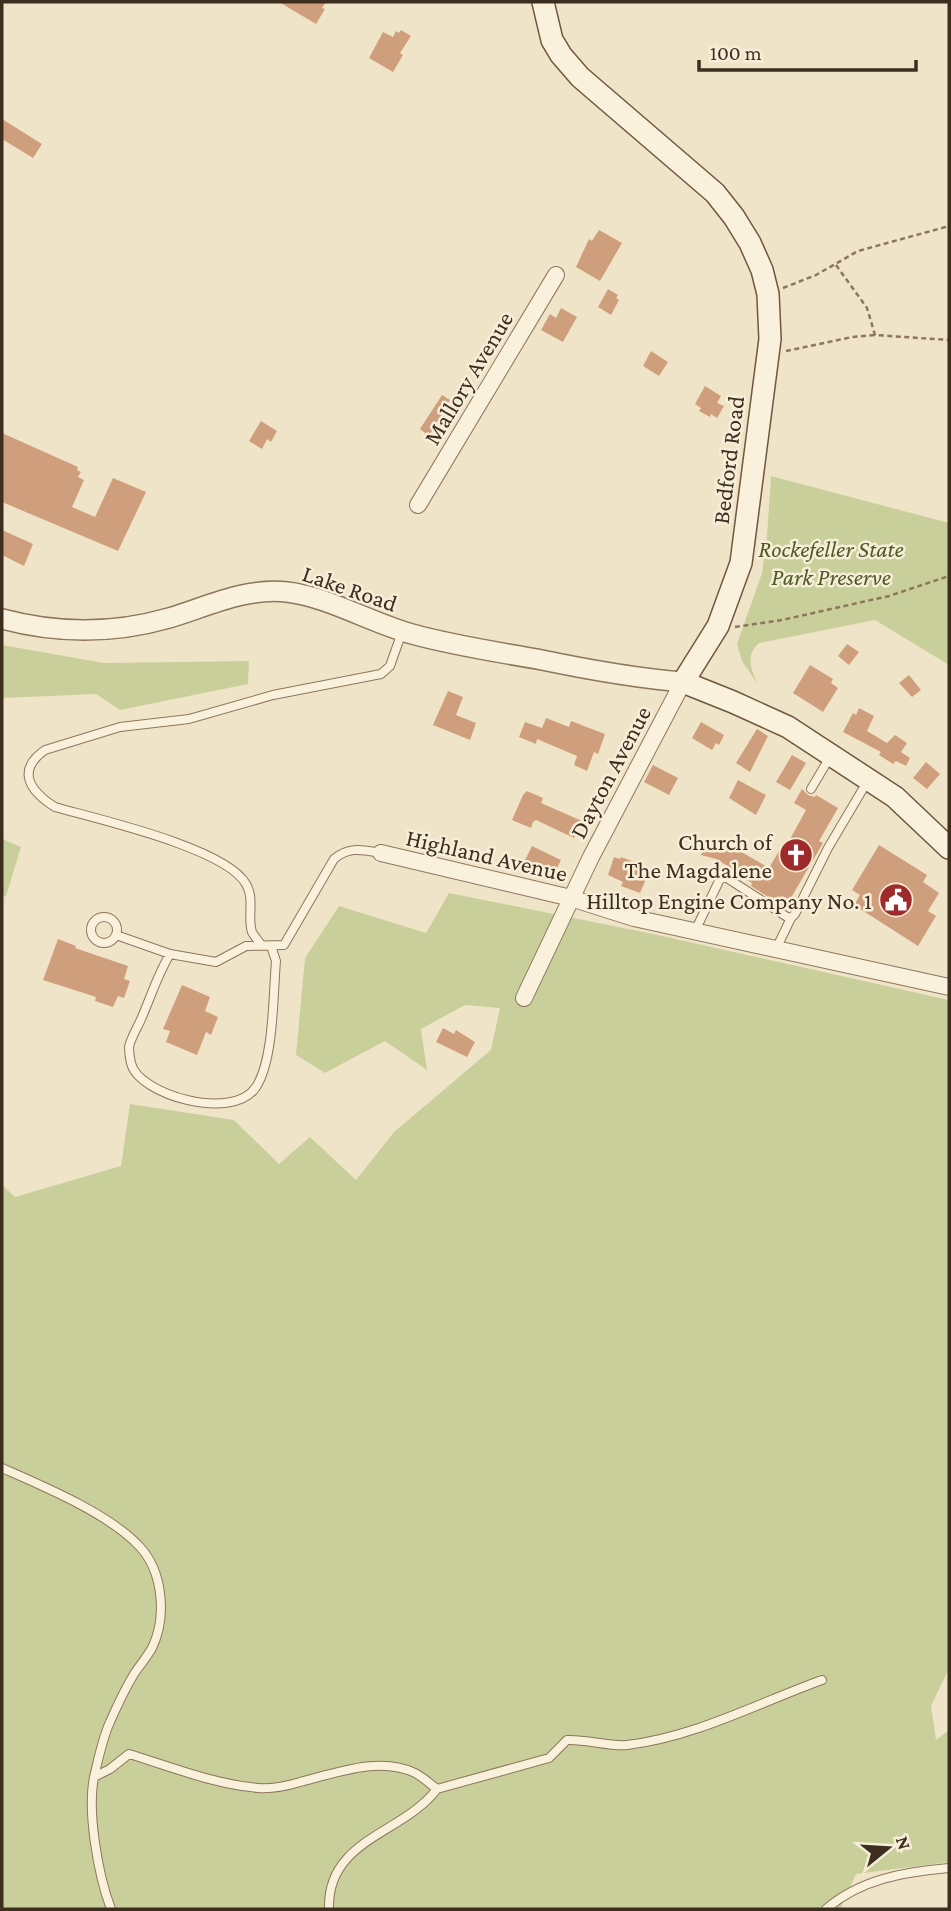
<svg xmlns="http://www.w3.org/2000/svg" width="951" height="1911" font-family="'Crimson Pro',serif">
<rect width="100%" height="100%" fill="#f0e4c8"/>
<!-- green -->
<path fill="#c9cf9b" d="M771,476L949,523V665L875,620L759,643C745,656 751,670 759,686L742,661L737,644L762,573L767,536Z
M2,645L104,663L249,661L248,684L120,710L96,694L2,698Z
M2,839L21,847L6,896L2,897Z
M449,893L653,934L949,1000V1668L931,1706L936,1740L949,1730V1862L856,1874L840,1909H2V1185L15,1197L121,1166L130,1104L234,1120L279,1164L310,1137L356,1180L394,1132L491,1050L500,1008L465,1005L421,1029L427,1070L385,1041L325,1073L296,1055L305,958L339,906L426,933Z"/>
<!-- building -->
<path fill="#cf9f7d" d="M279,2H326L322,8L325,9L316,24Z
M401,30L411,36L400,53L403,55L393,72L369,58L383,32L393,37L396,31L399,33Z
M2,119L42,144L33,158L2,139Z
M599,230L622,243L600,281L576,267L589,239L592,241Z
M608,289L618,295L616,298L619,300L611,315L598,307Z
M561,308L577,317L563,342L541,330L550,314L556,318Z
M651,351L668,362L659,376L643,366Z
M705,386L721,396L717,403L724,406L717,418L711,414L710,417L699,411L701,408L695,404Z
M442,395L450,400L429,436L420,429Z
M261,421L277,431L271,442L267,439L262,449L249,441Z
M2,433L78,467L77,470L81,472L78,477L84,480L72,507L95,517L113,478L146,492L118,551L2,502Z
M2,530L33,544L24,566L2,555Z
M847,644L859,652L849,665L838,656Z
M810,665L833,679L831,683L838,688L823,712L793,693Z
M909,675L921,690L912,697L899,683Z
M448,691L463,697L456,715L476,723L470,740L433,725Z
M859,708L874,716L867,731L887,743L895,735L907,743L901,752L910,758L906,766L896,761L893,764L879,755L881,752L843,732L853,713L856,715Z
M546,718L569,727L571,721L605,734L598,754L594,752L587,771L574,765L577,756L537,739L536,744L519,737L525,722L542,728Z
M701,722L724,735L719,745L716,743L712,750L692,738Z
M757,729L768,736L750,772L736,763Z
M792,755L806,763L790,790L776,782Z
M926,762L940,774L927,789L913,778Z
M653,765L678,778L669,795L644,782Z
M738,780L766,795L756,815L729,798Z
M802,789L808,795L815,797L816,795L838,808L819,841L823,843L785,908L751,886L752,883L735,873L736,871L716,859L701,855L704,842L730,849L731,846L769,868L782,846L787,840L789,841L806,810L794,803Z
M527,791L543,798L541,803L582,821L574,838L536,820L533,822L531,828L512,820L523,795Z
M879,845L927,875L923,882L939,893L928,911L936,916L918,946L854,905L860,895L852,890Z
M532,846L561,860L554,874L525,860Z
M614,857L620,859L621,857L642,865L638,876L646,879L640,893L621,886L623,882L608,875Z
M58,939L76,946L75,948L128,966L124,979L130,981L124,998L118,996L113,1007L95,1001L96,997L43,980Z
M182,985L210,997L205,1011L218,1017L211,1035L206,1032L197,1055L166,1042L170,1031L163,1029Z
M443,1028L454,1034L456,1030L475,1042L467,1057L436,1042Z"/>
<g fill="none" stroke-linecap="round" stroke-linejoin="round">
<!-- service casing -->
<g stroke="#8d765c" stroke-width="10">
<path id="service" d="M811,789L830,757
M91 930a13 13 0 1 1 26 0a13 13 0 1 1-26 0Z
M695,931L719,881L723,877L727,878L787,917L791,918L795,914L828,848L867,782
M116,935L170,954
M261,945C259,941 254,936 252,932C247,917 255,899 246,884C226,848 97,819 55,807C31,792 15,771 45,750L120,727L189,719L273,695L381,674L390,666L402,632
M271,946L276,961C273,994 274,1060 256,1087C234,1122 138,1095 131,1063C130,1059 129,1052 129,1047C131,1037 138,1027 142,1017C151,996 158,974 170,954L216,962L246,946L284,945L334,859C349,846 363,850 381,853
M776,949L791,918
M2,1468C43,1486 110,1514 140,1547C163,1572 167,1617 152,1648C147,1657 140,1665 134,1674C125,1689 117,1706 110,1722C103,1737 99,1756 95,1773C86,1808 98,1875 111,1909
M94,1777L110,1769L129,1754C171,1767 214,1784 258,1788C272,1789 287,1786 300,1782C336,1773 380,1756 415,1773C423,1777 430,1784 437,1789
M329,1909C327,1839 403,1834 437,1789L549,1758L567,1740C586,1739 611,1747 627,1745C695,1737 758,1703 822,1680
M826,1909C861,1879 904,1872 949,1868"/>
</g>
<!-- minor casing -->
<g stroke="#8d765c" stroke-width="18">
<path id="minor" d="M418,505L556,275
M381,853L571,898L634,918L949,987
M524,998L591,857L683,682"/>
</g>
<!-- tertiary casing -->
<g stroke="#8d765c" stroke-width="22">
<path id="tertiary" d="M2,619C58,634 113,634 169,618C206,607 247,587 287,592C329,597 371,623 412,634C455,646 499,652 542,660C590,670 634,678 683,682"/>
</g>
<!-- secondary casing -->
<g stroke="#6f573f" stroke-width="24">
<path id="secondary" d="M543,2L552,40L561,55L580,77L715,193L734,217L750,243L762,270L768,294L770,339L741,563L718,626L683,682L733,702L788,727L895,797L949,848"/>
</g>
<!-- path -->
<path stroke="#8d765c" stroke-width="2.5" stroke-dasharray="5 3.5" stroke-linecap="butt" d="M836,265L867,308L875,335L949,340
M783,288L816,275L858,251L949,226
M786,351L852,337L875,335
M735,627L782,620L889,596L949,576"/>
<!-- service -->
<use href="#service" stroke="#faf1dc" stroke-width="8"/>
<!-- minor -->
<use href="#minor" stroke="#faf1dc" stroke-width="16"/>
<!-- tertiary -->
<use href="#tertiary" stroke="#faf1dc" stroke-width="19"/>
<!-- secondary -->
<use href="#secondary" stroke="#faf1dc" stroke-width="21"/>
</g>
<!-- icons -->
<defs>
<g id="church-disc" transform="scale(1.75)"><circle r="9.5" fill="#9e2a2b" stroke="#f7eed8"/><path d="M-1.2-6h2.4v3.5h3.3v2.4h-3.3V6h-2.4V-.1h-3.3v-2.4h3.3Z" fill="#fff"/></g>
<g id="civic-disc" transform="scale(1.75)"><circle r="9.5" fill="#9e2a2b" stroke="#f7eed8"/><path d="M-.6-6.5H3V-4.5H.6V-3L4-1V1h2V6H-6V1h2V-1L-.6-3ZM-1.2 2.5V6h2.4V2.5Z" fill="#fff"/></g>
</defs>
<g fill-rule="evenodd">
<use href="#church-disc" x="796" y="855"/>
<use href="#civic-disc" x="896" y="900"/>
</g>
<g text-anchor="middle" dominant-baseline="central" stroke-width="5" stroke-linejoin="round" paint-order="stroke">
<!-- street labels -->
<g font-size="24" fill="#3d2e20" stroke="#f7eed8">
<text transform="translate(468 378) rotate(-59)">Mallory Avenue</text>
<text transform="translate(728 460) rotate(-83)">Bedford Road</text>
<text transform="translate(350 588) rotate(19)">Lake Road</text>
<text transform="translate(610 772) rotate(-62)">Dayton Avenue</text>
<text transform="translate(487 855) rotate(13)">Highland Avenue</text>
</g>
<!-- park labels -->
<g font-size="24" font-style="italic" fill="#4d5a26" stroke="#f7eed8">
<text x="831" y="548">Rockefeller State<tspan x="831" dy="28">Park Preserve</tspan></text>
</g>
<!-- poi labels -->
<g font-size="24" fill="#3d2e20" stroke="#f7eed8" text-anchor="end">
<text x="772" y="841">Church of<tspan x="772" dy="28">The Magdalene</tspan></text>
<text x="872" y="900">Hilltop Engine Company No. 1</text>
</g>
</g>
<!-- border -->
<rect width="951" height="1911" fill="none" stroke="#3d2e20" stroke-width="7"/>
<!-- north arrow -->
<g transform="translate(888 1848) rotate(72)" stroke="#f7eed8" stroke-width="5" paint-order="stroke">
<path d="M0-5L12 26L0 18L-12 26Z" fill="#3d2e20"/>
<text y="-10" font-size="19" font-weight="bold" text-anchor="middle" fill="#3d2e20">N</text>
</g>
<!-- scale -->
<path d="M699 60v10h217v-10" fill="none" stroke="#3d2e20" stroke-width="3.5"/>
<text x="710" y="60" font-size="21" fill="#3d2e20" stroke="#f7eed8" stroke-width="5" paint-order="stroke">100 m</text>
</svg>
